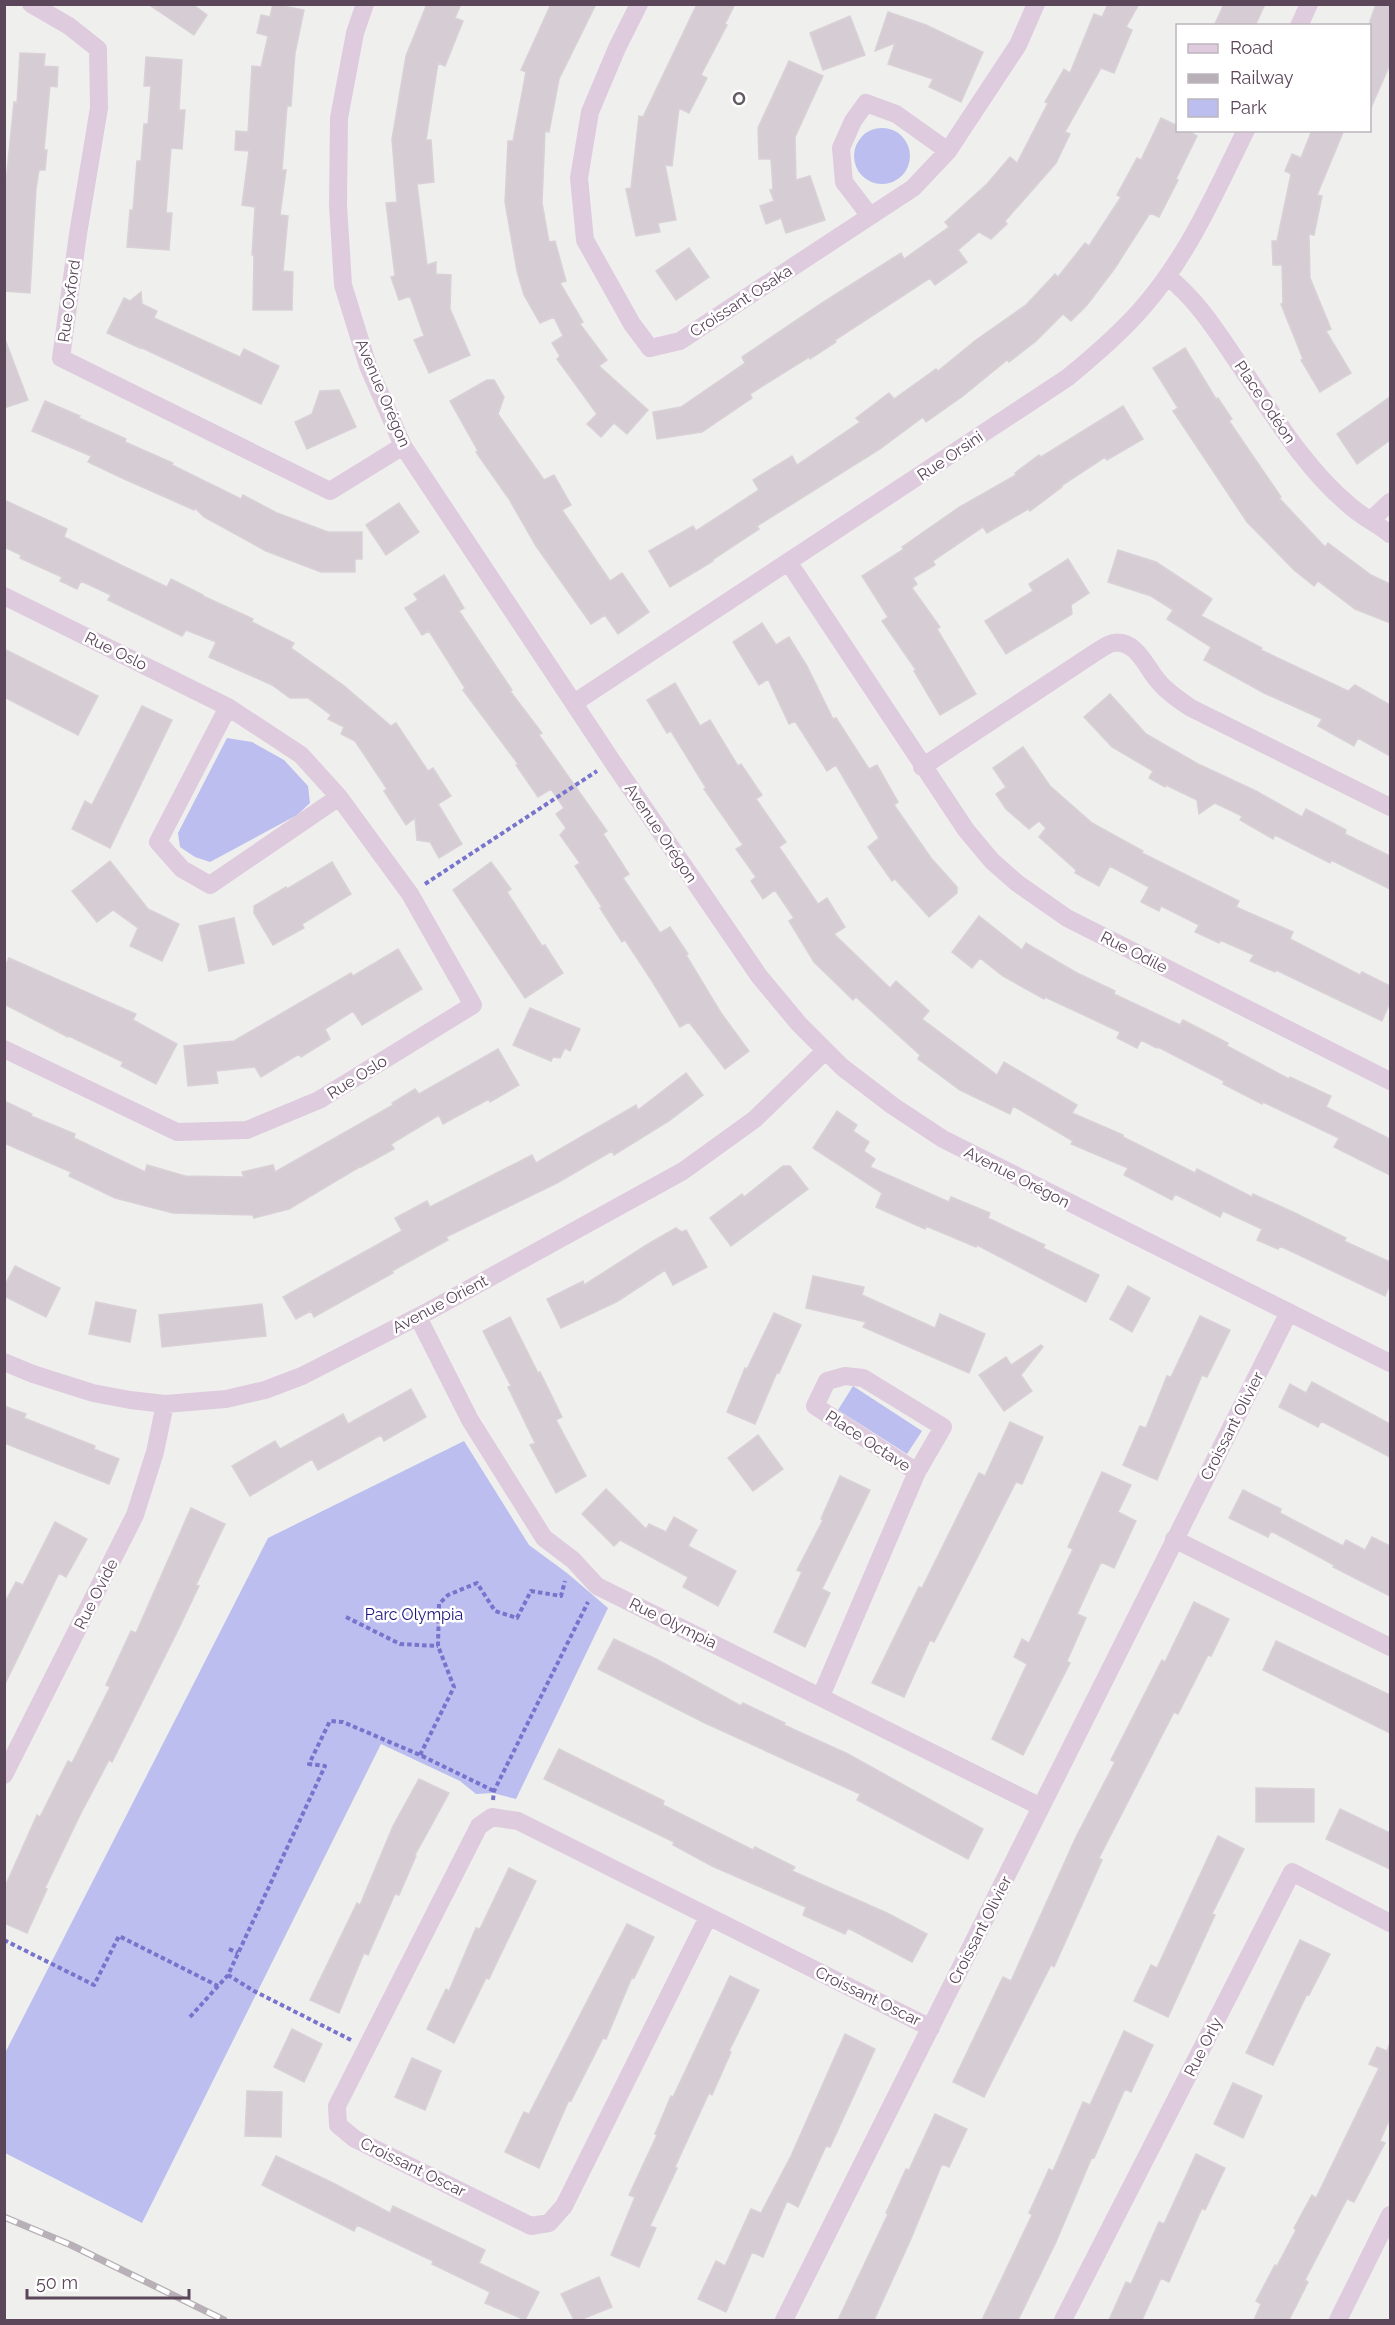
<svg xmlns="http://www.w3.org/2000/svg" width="1395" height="2325" font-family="Raleway,sans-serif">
<rect width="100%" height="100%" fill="#eff0ed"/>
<!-- green -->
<path fill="#bbbeef" d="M854 156a28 28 0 1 1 56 0a28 28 0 1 1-56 0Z
M227,738L252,742L284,760L308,786L310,803L297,815L210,862L195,857L180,847L178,833Z
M853,1386L922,1431L907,1454L838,1410Z
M464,1441L529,1545L567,1573L608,1608L516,1799L493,1793L476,1794L460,1781L381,1744L142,2223L5,2153V2053L268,1538Z"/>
<!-- building -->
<path fill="#d5cdd3" stroke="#d9d1d7" stroke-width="1.5" d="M148,4H192L207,15L194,35Z
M273,4L304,10L295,53L291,106H287L282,170H286L280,215L288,216L283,271L293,272L292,310H253L254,255H252L255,207L242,205L249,151L235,150L236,131L248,132L252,66L261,67L268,36L257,33L261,15L270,17Z
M427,4H461L455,18L463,21L445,66L438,63L426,140H431L434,182L417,184L427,265L436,262V274L451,275L450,309L470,355L429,373L414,340L424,336L410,296L399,300L391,277L395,276L386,203L397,202L392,139L406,56Z
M551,4H596L559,79L549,132L545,131L542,203L549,242L555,241L566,281L560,283L583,322L580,324L607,360L599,366L648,410L627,434L614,423L601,437L587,424L597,414L557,359L560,356L552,343L563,336L554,317L540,323L524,295L517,271L505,202L508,141H513L526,72L521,70Z
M697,4H735L725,24L727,25L701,75L707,78L689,113L679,108L672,166L665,165L676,220L658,223L660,232L636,236L626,189L631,188L639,116L643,117Z
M1108,4H1139L1126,27L1132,30L1114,73L1101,68L1065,132L1070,134L1056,163L1005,221L1007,224L991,239L979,232L958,250L967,262L935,285L930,278L835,340L836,342L810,359L809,357L750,394L752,398L702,432L657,439L653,412L681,407L745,363L742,357L822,303L901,253L904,259L949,227L945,222L987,184L1010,157L1017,163L1048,103L1045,102L1064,69L1070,73L1094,14L1102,17Z
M1224,4H1265L1255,26H1214Z
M1376,4H1390V64L1370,110V21Z
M888,12L926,25L983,52L961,102L929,87L933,79L888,64L895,43L875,51Z
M850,16L865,55L823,70L810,33Z
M20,53L45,54L44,66L58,67L57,87L50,86L44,150H47L45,170H39L36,189L30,293L4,291V202L14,102L17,103Z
M146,57L182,60L179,110H185L182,149L171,148L166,213H172L169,250L127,247L130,210H133L137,161H141L144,124H148L151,86H144Z
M789,61L823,76L795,137L796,180L810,176L825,220L786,233L781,218L766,224L760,206L774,201L770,190L773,189L771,159H759L758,128Z
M1161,118L1178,126V130H1187L1197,136L1176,179L1178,180L1159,217L1150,213L1115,268L1087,305L1071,321L1063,314L1036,341L1009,362L1007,360L963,396L926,422L923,417L880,449L757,526L759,529L712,560L713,561L670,587L649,551L693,526L696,531L759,490L753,480L792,456L797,465L860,422L856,418L889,393L894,399L936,369L938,371L976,340L1026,305L1055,274L1058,277L1085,243L1089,246L1121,197L1117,195L1137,158L1141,160Z
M1312,130H1344L1317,195L1322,196L1314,235L1309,234L1310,278L1331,329L1326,331L1351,373L1320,392L1301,360L1303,359L1281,304L1283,303L1282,265H1273L1272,241H1277L1291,174L1285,171L1292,154L1301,158Z
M689,248L709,277L676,300L656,271Z
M141,292L142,304L157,311L154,318L240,357L244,349L279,366L261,404L140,347V348L107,333L124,298L130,301Z
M4,342H6L28,400L4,408Z
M1185,348L1216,399L1218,398L1232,419L1229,421L1281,497L1279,498L1325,547L1328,543L1371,575L1390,584V623L1355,609L1318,581L1314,586L1294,570L1247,522L1173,411L1178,408L1153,368Z
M487,380H494L504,397L498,414L544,480L554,475L571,505L562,510L610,581L622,573L649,612L618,634L605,615L591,624L536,546L509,499L476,452L478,451L450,401Z
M339,390L356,427L307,449L295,422L312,414L320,391Z
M1390,397V440L1357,464L1337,434Z
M45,401L80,416L79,418L126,439L125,442L173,463L172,465L241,499L243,495L277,513L328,532H362V559H355V572H321L266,551L204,517L195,508L194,510L122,478L88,462L91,456L32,431Z
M1123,406L1143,439L1107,460L1105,457L1061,486L1062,487L1030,511L1028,509L987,533L983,527L933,561L935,565L913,578L917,584L912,588L940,627L937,629L976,694L940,715L914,671L916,670L882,621L888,617L862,576L904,549L902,547L958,508L1016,475L1015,473L1039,455L1041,457Z
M4,500L67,529L64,537L125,567L167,587L171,579L203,595V596L253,619L252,622L294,643L291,648L343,685L391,726L396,723L428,771L433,768L451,796L438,804L462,844L439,858L430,842L417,840L415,818L406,825L384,791L387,789L355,741L341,734L344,727L328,719L331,715L308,698H290L272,685L209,657L216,642L186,630L182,636L108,600L111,595L81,581L77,589L60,581L62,577L20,558L21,555L4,547Z
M399,503L419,532L386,555L366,525Z
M1118,550L1156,562L1212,599L1201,616L1262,648L1261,650L1348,691L1355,685L1390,705V756L1358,738L1354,746L1318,726L1322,719L1264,693L1204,660L1211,647L1167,619L1173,610L1151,596L1108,582Z
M1068,559L1089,593L1071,605L1072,614L1006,654L985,621L1033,591L1029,584Z
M444,575L464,608L459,611L512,690L510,691L542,733L539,735L607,831L603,834L629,874L623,878L660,933L670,927L688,954L686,955L721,1013L749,1051L725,1069L689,1022L680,1027L652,981L625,940L622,942L600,908L602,907L575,866L580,863L560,835L566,828L556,814L564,808L551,789L538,797L516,765L518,764L463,690L465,688L429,631L422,635L405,608L418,600L414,594Z
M762,623L776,645L789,637L807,666L833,719L836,718L869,769L877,765L898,802L894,805L931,858L957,887V893L929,917L895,879L892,881L868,847L879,838L836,765L827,771L795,721L789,724L768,679L759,685L733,642Z
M4,649L98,696L78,735L4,697Z
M675,683L700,726L710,720L738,766L741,764L762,795L756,799L786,842L779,847L818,904L827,898L845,927L834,934L890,988L896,981L929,1011L922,1019L997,1075L1004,1062L1077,1105L1072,1113L1123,1135V1137L1195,1173L1197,1169L1252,1197L1253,1194L1295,1213L1346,1238L1344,1241L1390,1262V1284L1385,1296L1280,1246L1278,1249L1257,1240L1262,1229L1223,1211L1220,1217L1175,1194L1172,1200L1124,1175L1128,1168L1071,1144L1073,1141L1013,1106L1010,1114L960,1090L918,1059L920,1055L856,997L853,1000L814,962L789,921L794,918L775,890L763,899L751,881L756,877L736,849L743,845L704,789L706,788L671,731L667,733L647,700Z
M1110,694L1146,734L1198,764L1256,791L1302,817L1306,809L1346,830L1345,834L1390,856V889L1331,860L1330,863L1275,835L1273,839L1240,820L1242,816L1215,803L1199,814L1197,800L1166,785L1165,787L1149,778L1153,771L1112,747L1084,717Z
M142,706L172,720L110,848L72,829L85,801L92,805Z
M1023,747L1050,786L1092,823L1143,851L1142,853L1239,901L1236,907L1293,932L1290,939L1360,975L1362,972L1390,986V1002L1382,1021L1276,970L1275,972L1250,961L1254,955L1220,940L1219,943L1195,932L1199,925L1161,906L1159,911L1141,902L1149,887L1110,866L1099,886L1075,873L1076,870L1039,837L1046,828L1039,821L1029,829L1006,809L996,794L1006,787L993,768Z
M110,861L148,909L179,924L162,961L130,946L138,928L113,910L97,922L72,891Z
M332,862L351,894L302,924L304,928L273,945L254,913V906L286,887L287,889Z
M491,862L511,889L507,892L542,946L545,945L563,973L525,998L453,890Z
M979,916L1022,950L1026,943L1077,973L1115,991L1114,994L1180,1025L1183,1020L1228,1043L1227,1046L1289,1079L1290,1077L1331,1096L1326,1107L1390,1139V1175L1334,1147L1339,1138L1263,1102L1262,1104L1223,1084L1224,1081L1158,1047L1157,1048L1141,1040L1137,1048L1117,1038L1120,1032L1045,997L1044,999L1003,976L980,958L972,968L952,952Z
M234,918L244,963L209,971L199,926Z
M398,949L422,989L362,1025L353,1011L325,1029L330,1039L301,1057L299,1054L261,1077L255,1067L216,1071L218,1083L188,1086L184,1046L234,1041L351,973L353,976Z
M9,958L136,1014L133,1020L177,1044L156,1084L121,1066L123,1062L69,1036L68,1037L4,1004V968Z
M530,1008L580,1029L570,1051L565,1048L560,1058L553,1057L551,1061L513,1045Z
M498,1049L519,1085L490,1102L489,1099L443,1124L439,1115L391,1144L394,1149L361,1167V1166L289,1209L254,1218L253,1215L173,1213L115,1198L69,1176L71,1172L4,1143V1101L32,1114L31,1116L75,1134L74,1138L145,1172L147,1165L185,1176L244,1177L242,1172L273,1165L275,1172L393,1105L392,1103L415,1089L419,1094Z
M686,1073L703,1095L669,1121L614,1155L612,1151L557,1183L446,1237L448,1240L392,1271L393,1273L314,1317L311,1311L296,1319L283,1297L402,1231L395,1218L427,1201L430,1207L532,1155L536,1163L636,1105L638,1110Z
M837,1111L857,1125L853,1131L869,1142L864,1151L875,1159L870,1167L949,1202L951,1197L990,1213L988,1218L1045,1245L1043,1248L1099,1275L1086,1302L977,1245L976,1247L926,1226L925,1229L876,1207L882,1193L813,1148Z
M783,1166H790L808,1189L731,1246L710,1218L742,1194L744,1197Z
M676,1228L682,1232L686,1230L707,1267L673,1285L665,1270L618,1301L561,1328L547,1299L583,1281L584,1285L648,1244Z
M15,1266L60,1288L46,1317L4,1296V1287Z
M813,1276L864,1287L862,1295L935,1328L940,1314L985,1334L969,1373L863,1327L866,1322L806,1308Z
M1128,1286L1150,1298L1132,1332L1110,1319Z
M96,1302L136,1310L130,1342L89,1334Z
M262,1304L266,1336L162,1347L159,1315Z
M774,1313L801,1325L779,1373L777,1372L755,1424L727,1412L745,1368L747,1369Z
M1200,1316L1230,1330L1207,1377L1202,1375L1157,1480L1123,1465L1140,1426L1146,1428L1167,1376L1171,1377Z
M510,1317L538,1373L540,1372L562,1417L556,1420L586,1476L556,1493L530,1445L535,1443L508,1387L511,1386L483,1331Z
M1041,1345L1043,1347L1021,1375L1032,1391L1004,1411L979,1375L1006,1357L1011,1365Z
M1312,1382L1390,1424V1457L1321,1421L1318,1427L1279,1407L1290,1384L1306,1393Z
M411,1389L426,1417L384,1441L381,1435L318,1470L312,1459L250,1496L232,1466L275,1441L280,1449L343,1414L348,1424Z
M4,1406L26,1414L24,1418L95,1446L94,1449L119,1459L109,1484L4,1443Z
M1010,1422L1043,1437L1022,1484L1016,1482L934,1642L930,1640L904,1697L872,1683L919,1587L922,1588L979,1473L985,1476Z
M758,1435L783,1469L753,1491L728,1458Z
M1102,1472L1131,1485L1118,1512L1136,1521L1114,1568L1101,1562L1077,1614L1086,1618L1067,1661L1070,1663L1023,1755L992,1739L1027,1664L1014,1657L1022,1639L1029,1643L1073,1549L1068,1547Z
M840,1476L870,1490L822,1589L830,1593L805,1647L774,1632L802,1572L797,1570L823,1520L821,1519Z
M606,1489L646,1529L649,1524L666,1532L674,1517L697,1530L688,1546L736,1571L718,1606L683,1587L688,1577L620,1540L614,1546L582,1514Z
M1243,1490L1281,1509L1280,1513L1343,1546L1346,1540L1365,1550L1372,1537L1390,1546V1596L1333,1567L1334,1565L1271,1531L1268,1537L1229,1518Z
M191,1508L225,1524L196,1585L199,1586L178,1630L112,1762L109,1760L80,1815L45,1888L47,1889L27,1933L4,1923V1889L37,1815L40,1817L68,1761L72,1763L110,1687L106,1685L131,1631L136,1633Z
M55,1522L87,1539L66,1577L59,1573L4,1686V1604L16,1582L23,1585Z
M1194,1602L1229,1619L1211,1656L1208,1655L1178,1714L1174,1712L1099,1858L1102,1860L1054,1967L1051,1965L984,2097L953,2082L1003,1977L1011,1981L1076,1837L1115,1762L1111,1760L1162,1660L1165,1662Z
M614,1639L658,1660L741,1706L743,1703L785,1723L784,1725L848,1754L983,1829L968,1859L857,1800L860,1794L705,1723L598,1669Z
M1276,1641L1390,1695V1733L1263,1670Z
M559,1749L664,1801L663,1805L753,1850L755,1847L795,1867L792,1871L887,1913L927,1934L912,1962L848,1928L845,1934L803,1915L806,1907L712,1866L673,1845L674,1842L544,1779Z
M419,1779L449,1793L415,1855L416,1856L399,1895L395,1894L368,1955L364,1953L339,2013L310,2000L357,1903L360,1905L393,1826Z
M1256,1788L1314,1789V1822H1256Z
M1340,1809L1390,1833V1869L1326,1839Z
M1218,1836L1244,1849L1212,1914L1215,1915L1168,2017L1134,2001L1151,1965L1157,1968Z
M509,1868L536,1881L497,1962L489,1979L486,1978L454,2043L427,2029L446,1989L449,1991L476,1928L480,1929Z
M627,1924L654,1937L634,1978L632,1977L606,2039L603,2038L571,2101L569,2100L539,2168L505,2152L524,2112L529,2114Z
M1300,1940L1330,1954L1309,1995L1307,1994L1273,2065L1246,2053Z
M730,1976L759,1990L729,2051L731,2052L712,2095L709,2093L675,2167L677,2168L650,2226L656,2228L639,2267L611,2255L635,2197L629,2195L657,2135L655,2134L671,2096L673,2097Z
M292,2029L322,2044L304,2082L274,2067Z
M1124,2031L1153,2045L1131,2092L1125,2089L1094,2158L1092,2157L1056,2242L1018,2320H982L1032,2215L1029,2213L1049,2169L1053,2171L1083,2102L1090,2105Z
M845,2034L875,2049L830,2147L826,2146L798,2207L787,2201L763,2257L752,2252L726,2312L698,2299L716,2261L725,2266L751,2209L761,2213L791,2156Z
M1390,2043V2118L1380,2141L1385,2143L1354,2202L1347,2199L1305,2280L1308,2282L1289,2320H1254L1261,2304L1256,2301L1275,2265L1277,2266L1296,2230L1294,2228L1312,2195L1316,2198L1379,2068L1369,2064L1377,2047L1387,2051Z
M412,2058L441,2071L425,2110L395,2097Z
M1233,2083L1262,2096L1243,2138L1214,2124Z
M247,2091L282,2092L281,2137L245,2136Z
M935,2114L967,2129L949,2167L942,2164L910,2241L874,2320H838L888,2214L886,2213L906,2169L909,2170Z
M1196,2154L1225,2168L1205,2210L1202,2208L1169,2282L1161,2278L1142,2320H1109L1126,2282L1131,2284L1159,2222L1164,2224Z
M276,2156L331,2182L390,2213L393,2206L485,2250L479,2263L539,2292L525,2320L485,2303L490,2292L432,2264L433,2261L357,2225L354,2231L262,2185Z
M599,2277L612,2307L580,2320H574L561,2294Z"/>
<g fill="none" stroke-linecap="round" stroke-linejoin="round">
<!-- path -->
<path stroke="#7873cc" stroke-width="4" stroke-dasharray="4.5 3" stroke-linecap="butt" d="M425,884L597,771
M346,1617L400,1644L438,1646
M420,1755L454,1687L438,1646L439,1604L448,1595L477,1583L495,1611L517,1618L531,1591L561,1596L565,1581
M493,1800L494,1791L588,1602
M4,1940L94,1985L119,1936L218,1986
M229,1949L238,1953
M190,2017L228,1975
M351,2040L254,1991L228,1975L325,1766L309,1764L330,1721L343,1722L420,1755L494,1791"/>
<!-- street -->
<path stroke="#deccde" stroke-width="18" d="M31,4L69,26L98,49L99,108L78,234L61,358L330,491L403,446
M365,4L355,33L339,118L338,205L343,285L368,366L403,446L612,761L759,976L799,1024L842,1067L893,1106L943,1139L1390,1363
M639,4L617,48L590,112L579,178L585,240L632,324L650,348L680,341L913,188L948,151L1018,45L1036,4
M1299,26L1309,4
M870,216L844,182L841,148L853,121L866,103L896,114L948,151
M1167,276C1202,304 1222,340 1247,376C1277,421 1307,470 1349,505C1361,516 1377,524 1390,534
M1371,520L1390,502
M789,563L966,830L992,861L1017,883L1067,918L1390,1081
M4,596L228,707L301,755L339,797L410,894L473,1005L319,1100L247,1130L177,1132L4,1049
M574,703L1067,378C1094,356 1121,333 1144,306C1189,254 1216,191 1246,130
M228,707L158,842L182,869L210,885L339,797
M922,767L1096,652C1101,649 1108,644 1113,643C1136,639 1146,667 1158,681C1167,692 1179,700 1191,708L1390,807
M418,1317L470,1420L544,1538L573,1560L597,1586L1041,1807
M4,1362L33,1374L93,1393L130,1400L165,1404L226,1399L265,1390L302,1376L429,1311L683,1171L755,1119L825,1051
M1174,1539L1390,1647
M821,1696L917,1472L943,1427L863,1378L845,1376L827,1381L815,1406L917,1472
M4,1775L135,1515L155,1452L165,1404
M708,1917L564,2206L549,2223L531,2226L355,2139L338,2125L337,2106L479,1826L492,1817L518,1821L931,2028
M784,2320L1289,1312
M1063,2320L1292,1872L1390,1923
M1338,2320L1390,2215"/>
<!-- rail casing -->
<g stroke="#b8b0b7" stroke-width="7">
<path id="rail" d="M4,2217L71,2245L224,2320"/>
</g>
<!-- rail -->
<use href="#rail" stroke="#fff" stroke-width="4.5" stroke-dasharray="14" stroke-linecap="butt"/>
</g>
<g text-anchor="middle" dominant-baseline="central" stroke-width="5" stroke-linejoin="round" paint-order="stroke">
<!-- street labels -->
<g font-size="16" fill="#5b465a" stroke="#fff">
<text transform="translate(69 301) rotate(-82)">Rue Oxford</text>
<text transform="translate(741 301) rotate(-33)">Croissant Osaka</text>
<text transform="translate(383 393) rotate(67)">Avenue Orégon</text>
<text transform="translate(1265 402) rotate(56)">Place Odéon</text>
<text transform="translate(950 456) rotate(-34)">Rue Orsini</text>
<text transform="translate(116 651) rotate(26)">Rue Oslo</text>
<text transform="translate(661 833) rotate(56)">Avenue Orégon</text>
<text transform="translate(1134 952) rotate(27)">Rue Odile</text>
<text transform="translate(357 1077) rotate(-32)">Rue Oslo</text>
<text transform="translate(1017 1177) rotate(27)">Avenue Orégon</text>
<text transform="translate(440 1304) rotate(-28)">Avenue Orient</text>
<text transform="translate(1232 1426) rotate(-63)">Croissant Olivier</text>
<text transform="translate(868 1441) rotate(33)">Place Octave</text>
<text transform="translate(96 1594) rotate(-63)">Rue Ovide</text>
<text transform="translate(673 1623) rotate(26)">Rue Olympia</text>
<text transform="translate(980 1930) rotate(-63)">Croissant Olivier</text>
<text transform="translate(868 1996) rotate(26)">Croissant Oscar</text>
<text transform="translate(1203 2047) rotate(-63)">Rue Orly</text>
<text transform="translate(413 2167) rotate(26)">Croissant Oscar</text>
</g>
<!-- park labels -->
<g font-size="16" fill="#1b167c" stroke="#fff">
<text x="414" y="1614">Parc Olympia</text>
</g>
<!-- neighbourhood labels -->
<g font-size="18" font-weight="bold" fill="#625a62" stroke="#fff">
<text x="739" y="98">O</text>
</g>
</g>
<!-- border -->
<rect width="1395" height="2325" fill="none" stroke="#5b465a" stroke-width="12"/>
<!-- legend -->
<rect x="1176" y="24" width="195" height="108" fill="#ffffff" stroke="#bdb5bd" stroke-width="1.5"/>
<rect x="1188" y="44" width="30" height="9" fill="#deccde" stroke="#bdb5bd" stroke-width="1.5"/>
<text x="1230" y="54" font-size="18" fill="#5b465a">Road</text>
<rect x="1188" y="74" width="30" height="9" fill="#b8b0b7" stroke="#bdb5bd" stroke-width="1.5"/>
<text x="1230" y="84" font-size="18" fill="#5b465a">Railway</text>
<rect x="1188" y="99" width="30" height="18" fill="#bbbeef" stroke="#bdb5bd" stroke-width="1.5"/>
<text x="1230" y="114" font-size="18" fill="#5b465a">Park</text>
<!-- scale -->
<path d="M27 2289v9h162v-9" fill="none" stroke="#5b465a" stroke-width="3"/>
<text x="36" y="2289" font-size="18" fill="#5b465a" stroke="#ffffff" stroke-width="4.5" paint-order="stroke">50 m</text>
</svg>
